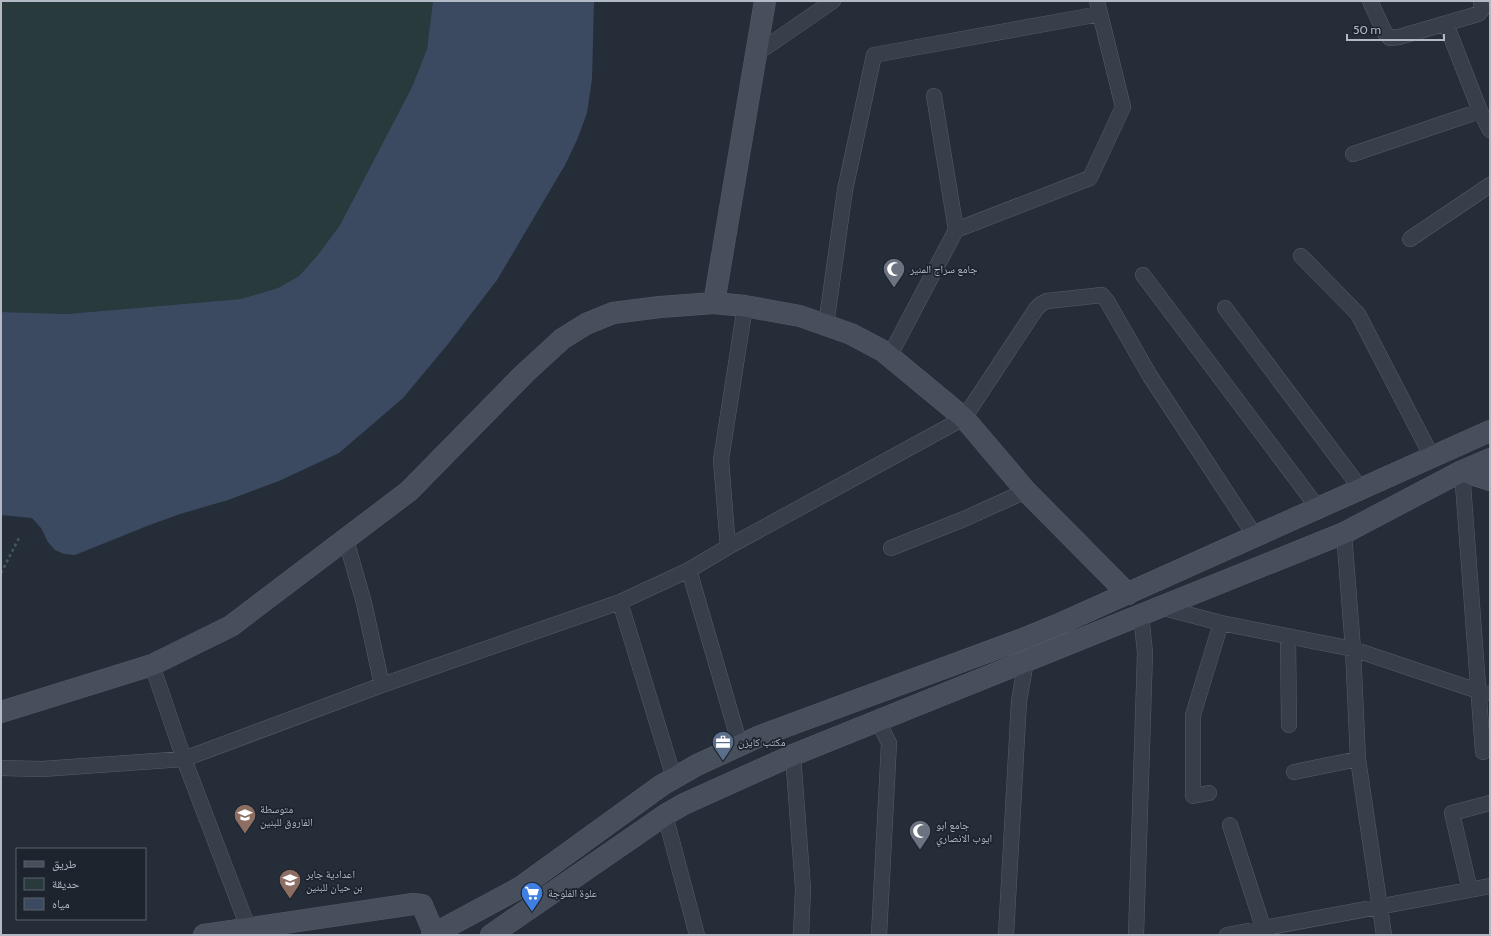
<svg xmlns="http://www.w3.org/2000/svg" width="1491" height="936" font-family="Cabin,'Noto Naskh Arabic',sans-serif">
<rect width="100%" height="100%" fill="#252d39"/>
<!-- green -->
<path fill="#283a3b" d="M1,1H433L427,49L412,87L340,225L317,256L299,276L278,288L241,299L67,314L1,312Z"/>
<!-- water -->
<path fill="#3c4a61" d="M433,1H594L592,79L587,113L577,140L565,165L497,280L448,344L403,398L339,453L279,481L228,500L180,514L147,526L75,555L64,554L55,550L48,542L41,528L32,518L1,515V312L67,314L241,299L278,288L299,276L317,256L340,225L412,87L427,49Z"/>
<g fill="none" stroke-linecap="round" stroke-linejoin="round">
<!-- street casing -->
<g stroke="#565d67" stroke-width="16">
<path id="street" d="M1370,1L1385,33L1390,38L1399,37L1478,14L1482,10L1481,1
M1446,24L1480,111L1490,130
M756,54L833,1
M1353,154L1480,111
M956,230L1090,178L1123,107L1097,1
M1410,239L1490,185
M1301,256L1358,314L1432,457
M1143,275L1318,508
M1225,308L1361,489
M826,325L845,190L874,55L1100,14
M889,357L956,230L934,96
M1462,471L1483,752
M1344,533L1353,649L1358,759L1384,935
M346,540L364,603L382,685
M728,547L721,460L745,306
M891,548L964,519L1026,491
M689,570L740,745
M620,602L674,778
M1160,607L1221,623L1353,649L1478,691L1490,693
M1288,637L1289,725
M152,665L184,759L251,935
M878,721L889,743L879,935
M793,755L803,889L801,935
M1,768L42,769L184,759L382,685L620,602L689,570L728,547L964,418L1036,309L1041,304L1047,301L1102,295L1107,301L1150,376L1255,536
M1294,772L1358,759
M1209,793L1193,796V715L1221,623
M665,815L697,935
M1230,825L1263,927
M1470,890L1452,813L1490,803
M1006,935L1019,701L1026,661
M1136,935L1145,653L1141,614
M1227,935L1490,886"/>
</g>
<!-- secondary casing -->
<g stroke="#565d67" stroke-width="22">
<path id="secondary" d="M714,303L765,1
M1462,471L1490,480
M1,712L152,665L231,626L409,491L524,374L562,339L586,324L613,313L660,307L714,303L745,306L800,316L851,334L883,351L964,418L1026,491L1128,594
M204,935L413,904L422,905L434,933
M432,935L521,887L662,785L697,765L760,736L1023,639L1057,625L1490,431
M491,935L665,815L684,804L793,755L1344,533L1462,471L1490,459"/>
</g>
<!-- path -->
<path stroke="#465759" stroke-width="2.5" stroke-dasharray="3 3" stroke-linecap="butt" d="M1,573L19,538"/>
<!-- street -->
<use href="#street" stroke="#383f4a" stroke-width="15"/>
<!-- secondary -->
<use href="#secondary" stroke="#474e5c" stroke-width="21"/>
</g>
<!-- icons -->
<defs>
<g id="mosque-pin" transform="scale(1.15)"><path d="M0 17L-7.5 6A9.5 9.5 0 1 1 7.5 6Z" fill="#6b7280" stroke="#1d242e"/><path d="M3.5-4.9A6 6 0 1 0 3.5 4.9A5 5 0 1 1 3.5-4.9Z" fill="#fff"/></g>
<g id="office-pin" transform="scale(1.15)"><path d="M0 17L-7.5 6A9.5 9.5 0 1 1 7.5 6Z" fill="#5c6f8a" stroke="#1d242e"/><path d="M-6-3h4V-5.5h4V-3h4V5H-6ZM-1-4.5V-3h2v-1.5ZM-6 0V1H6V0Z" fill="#fff"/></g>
<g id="school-pin" transform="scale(1.15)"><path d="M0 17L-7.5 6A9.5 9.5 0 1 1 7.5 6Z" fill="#8d6e63" stroke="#1d242e"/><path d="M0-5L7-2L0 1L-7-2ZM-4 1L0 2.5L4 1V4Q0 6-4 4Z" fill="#fff"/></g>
<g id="supermarket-pin" transform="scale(1.15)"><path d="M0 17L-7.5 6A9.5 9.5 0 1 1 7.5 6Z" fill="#3f7fe0" stroke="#1d242e"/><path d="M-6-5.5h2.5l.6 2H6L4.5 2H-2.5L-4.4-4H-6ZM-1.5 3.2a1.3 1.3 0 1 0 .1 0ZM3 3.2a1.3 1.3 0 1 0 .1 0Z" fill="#fff"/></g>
</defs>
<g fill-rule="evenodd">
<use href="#mosque-pin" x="894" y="269"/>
<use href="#office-pin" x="723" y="742"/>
<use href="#school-pin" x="245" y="815"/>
<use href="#mosque-pin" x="920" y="831"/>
<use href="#school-pin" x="290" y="880"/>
<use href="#supermarket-pin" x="532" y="893"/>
</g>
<g text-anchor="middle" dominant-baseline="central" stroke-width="3.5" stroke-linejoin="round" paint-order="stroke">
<!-- poi labels -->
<g font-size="11" fill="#b4bac5" stroke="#1d242e" text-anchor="start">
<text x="910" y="269">جامع سراج المنير</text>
<text x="738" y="742">مكتب كايزن</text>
<text x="260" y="809">متوسطة<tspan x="260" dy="13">الفاروق للبنين</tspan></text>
<text x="936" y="825">جامع ابو<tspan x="936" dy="13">ايوب الانصاري</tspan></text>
<text x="306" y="874">اعدادية جابر<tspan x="306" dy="13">بن حيان للبنين</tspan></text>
<text x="548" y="893">علوة الفلوجة</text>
</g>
</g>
<!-- border -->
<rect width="1491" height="936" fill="none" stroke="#b4bac5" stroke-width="4"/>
<!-- legend -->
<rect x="16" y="848" width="130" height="72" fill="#1d242e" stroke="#59606a"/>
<rect x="24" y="861" width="20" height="6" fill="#474e5c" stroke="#59606a"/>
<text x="52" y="868" font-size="12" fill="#b4bac5">طريق</text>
<rect x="24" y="878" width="20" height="12" fill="#283a3b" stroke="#59606a"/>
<text x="52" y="888" font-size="12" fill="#b4bac5">حديقة</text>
<rect x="24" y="898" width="20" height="12" fill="#3c4a61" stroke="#59606a"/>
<text x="52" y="908" font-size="12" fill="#b4bac5">مياه</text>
<!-- scale -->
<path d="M1347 34v6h97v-6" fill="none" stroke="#b4bac5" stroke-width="2"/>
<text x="1353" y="34" font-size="12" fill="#b4bac5" stroke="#1d242e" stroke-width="3" paint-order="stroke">50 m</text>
</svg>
